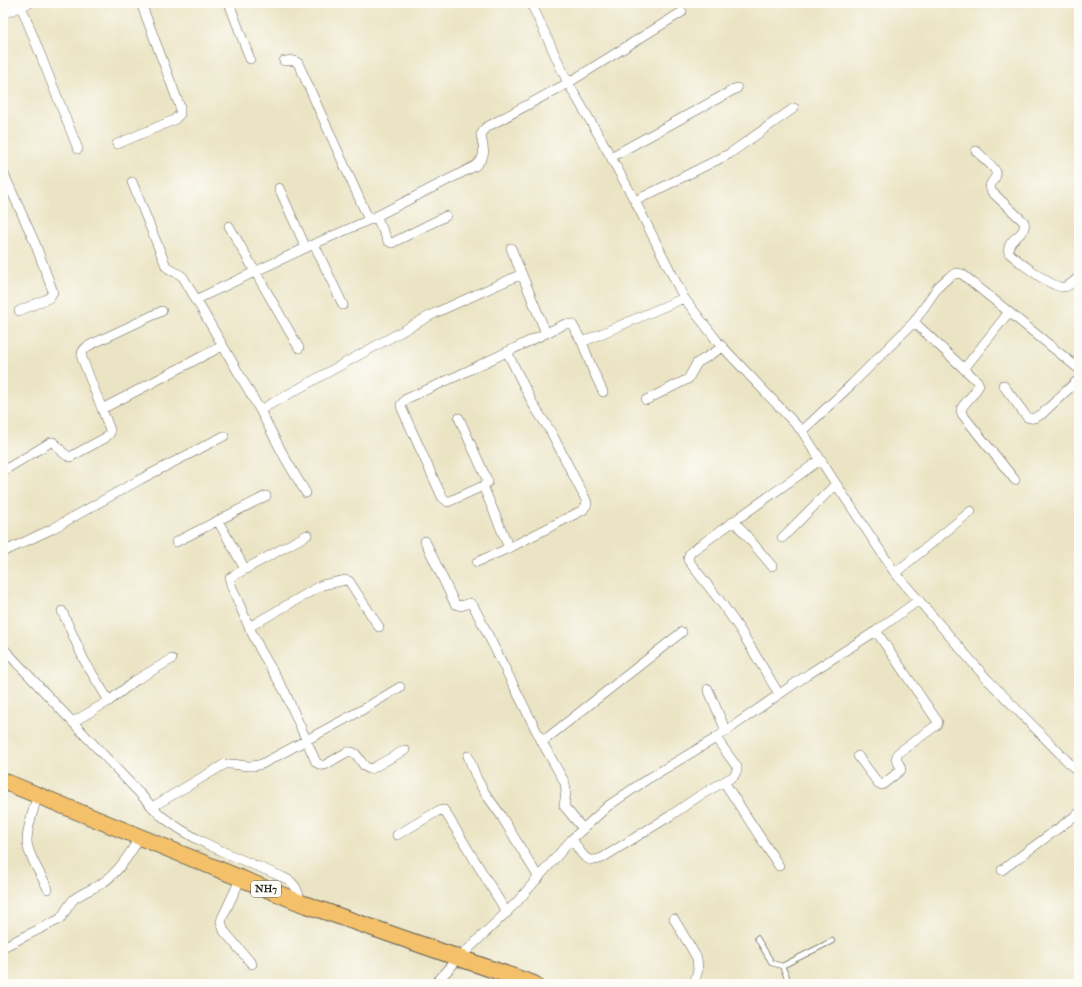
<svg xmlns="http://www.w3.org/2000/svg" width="1082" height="987" font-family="'IM FELL English',serif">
<rect width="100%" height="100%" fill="#fdfcf7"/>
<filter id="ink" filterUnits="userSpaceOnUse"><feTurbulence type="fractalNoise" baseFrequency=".025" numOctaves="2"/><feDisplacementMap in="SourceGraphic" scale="8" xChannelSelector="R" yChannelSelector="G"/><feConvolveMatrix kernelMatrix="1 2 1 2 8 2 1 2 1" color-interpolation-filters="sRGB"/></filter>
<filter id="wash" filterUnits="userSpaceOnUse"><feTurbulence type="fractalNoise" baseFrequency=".012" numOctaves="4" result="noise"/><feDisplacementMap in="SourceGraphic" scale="16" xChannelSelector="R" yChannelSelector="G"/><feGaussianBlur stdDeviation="0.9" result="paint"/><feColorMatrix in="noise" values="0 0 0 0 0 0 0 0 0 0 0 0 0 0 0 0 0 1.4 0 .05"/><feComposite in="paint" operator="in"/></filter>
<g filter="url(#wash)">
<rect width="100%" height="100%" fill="#ebe4c4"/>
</g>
<g filter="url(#ink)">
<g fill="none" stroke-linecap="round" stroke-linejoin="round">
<!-- lane casing -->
<g stroke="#646257" stroke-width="6">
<path id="lane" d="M757,938L772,963L782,966L790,984
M782,966L832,941"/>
</g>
<!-- street casing -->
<g stroke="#646257" stroke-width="10">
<path id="street" d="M229,3L250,59
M531,3L568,83L601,139L635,201L684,298L718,342L802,431L836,484L895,573L986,678L1079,773
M21,6L78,149
M3,14L29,3
M284,61C289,61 293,59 298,63L369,220
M117,144L174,120L180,114V107L141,3
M976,151C981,156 994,166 996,172C998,181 986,181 992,192L1024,222C1028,236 1005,238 1009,253C1018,261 1053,289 1064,287C1070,286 1074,281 1079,277
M611,157L737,88
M3,172L35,243L53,292L49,298L19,311
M132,182L166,266C171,272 178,272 183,277L260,410L285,458L306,493
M279,188L306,248
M635,201L729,154L794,108
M376,216L388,241L392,243L446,216
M229,226L299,348
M314,244L343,305
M511,248L546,333
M195,300L314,244L369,220L475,166C488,155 483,149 481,135L485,128L568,83L682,12
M914,322L977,381L979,385L974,393L963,406L961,409L962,414L1015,480
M582,342L592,368L603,392
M964,369L1009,312
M1003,385L1027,417C1033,420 1036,417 1042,414L1079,379
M646,400L688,379L697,363L723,347
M102,409L82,358C81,352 84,348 90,345L162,311
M260,410L435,313L522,274
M459,418L488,482L483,486L448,502L442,497L402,409L401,405L406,399L457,376L565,324H572L582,342L684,298
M802,431L852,384L914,322L938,287L949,277L956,273L962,274L1079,369
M3,471L51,442H53C59,446 62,455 70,457L105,438L110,433V430L102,409L222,346
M483,486L509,548
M218,521L245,569
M735,522L772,566
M307,535L233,576L230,578L231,585L249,627L261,651L285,692L316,762C320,765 321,766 325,765L347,752C360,749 359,768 371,769L405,750
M782,538L836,484
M425,541L455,604L461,606L470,603L474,607L542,742L565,783L566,792L564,806L583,829
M176,542L266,496
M3,552L52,529L141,479L224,436
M477,562L509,548L583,510L587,504L586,500L551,432L534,406L507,352
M895,573L971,511
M62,611L84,660L109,701
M249,627L322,585L346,580L349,581L379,627
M3,648L159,814C196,844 244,860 287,879C297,885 298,892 301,903
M708,689L726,731
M779,694L739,628L723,605L688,560L689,555L692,551L820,460
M73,722L109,701L136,680L172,659
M542,742L682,632
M468,756L477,779L485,793L500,814L539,878
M858,756L878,783L882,785L901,770L900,766L896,759L898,753L934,727L937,725L938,722L876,631
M724,782L779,866
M37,796C34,810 27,826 27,841C27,854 42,876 48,889
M152,807L225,764C240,763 247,769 262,764L362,710L400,687
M397,835L438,811L444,810L507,913
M572,839C581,852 584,865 602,858L670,816L699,796L734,776L737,770V767L716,738
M1002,870L1079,813
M241,878L223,916L221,921L224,931L252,964
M674,919L697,958L698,970L694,984
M3,947L60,919C65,913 68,905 74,899C82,893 92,889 101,884C119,872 129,855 140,837
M435,984L459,958L516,903L572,839L608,806L646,780L716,738L810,673L876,631L919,600"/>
</g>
<!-- highway casing -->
<g stroke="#646257" stroke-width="18">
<path id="highway" d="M3,781L301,903L534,984"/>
</g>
<!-- lane -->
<use href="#lane" stroke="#fff" stroke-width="4.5"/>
<!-- street -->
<use href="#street" stroke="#fff" stroke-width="9"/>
<!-- highway -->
<use href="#highway" stroke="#f4c16a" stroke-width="16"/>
</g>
</g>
<g text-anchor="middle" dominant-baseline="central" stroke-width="3" stroke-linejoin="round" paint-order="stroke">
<!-- shield labels -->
<rect fill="#fdfcf7" stroke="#605f5e" stroke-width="1" x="251" y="881" width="30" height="16" rx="3"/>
<g font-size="10" font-weight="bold" fill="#1c1c1c">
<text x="266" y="889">NH7</text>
</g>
</g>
<!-- margin -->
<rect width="1082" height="987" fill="none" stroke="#fdfcf7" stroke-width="16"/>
</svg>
